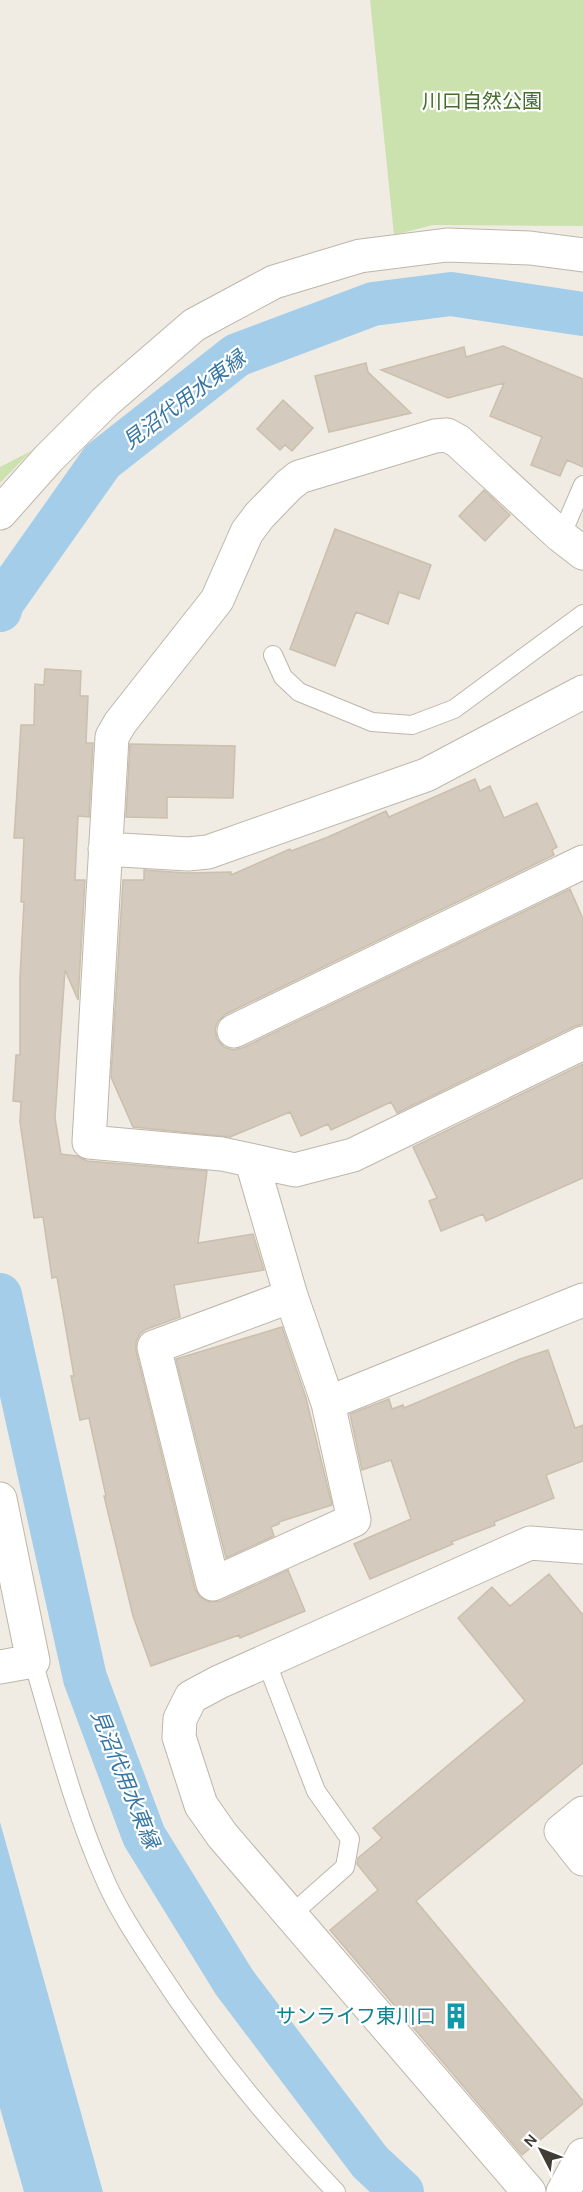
<svg xmlns="http://www.w3.org/2000/svg" width="583" height="2192" font-family="Karla,'Noto Sans JP',sans-serif">
<rect width="100%" height="100%" fill="#f0ece3"/>
<!-- green -->
<path fill="#cbe2ae" d="M370,0H583V226L433,225L394,235Z
M31,451L0,483V467Z"/>
<!-- water -->
<path fill="#a3cde9" d="M0,1822L103,2192H24L0,2108Z"/>
<g fill="none" stroke-linecap="round" stroke-linejoin="round">
<!-- canal -->
<path stroke="#a3cde9" stroke-width="44" d="M0,610L1,604L102,461L237,355L373,304L451,294L583,314
M0,1295L85,1678L144,1836L234,1982L370,2162L402,2192"/>
</g>
<!-- building -->
<path fill="#d4cabd" stroke="#cbbfad" stroke-width="1.5" d="M503,346L583,379V467L567,460L560,476L531,465L542,437L490,416L504,383L448,398L381,370L464,347L466,357Z
M366,363L368,372L411,413L329,432L315,376Z
M283,400L313,428L292,451L285,445L280,450L257,429Z
M484,490L510,515L485,541L459,516Z
M335,529L431,565L419,599L399,592L388,624L356,612L335,666L290,649Z
M45,669L81,671L80,696H88L86,743H93L89,817L78,816L75,880H85L78,1000L65,970L55,1118L61,1154L77,1156L87,1161L207,1171L198,1243L253,1234L264,1270L174,1285L180,1317L147,1329L140,1334L136,1342V1351L195,1589L200,1597L209,1602L221,1601L288,1570L305,1611L240,1638L239,1635L151,1666L133,1616L104,1496H106L89,1418L80,1420L71,1376H74L57,1277L52,1278L43,1217L34,1218L20,1122L21,1102L13,1101L16,1055H20V977L24,902H21L24,838H14L18,776L21,725H34L35,684L44,685Z
M130,744L235,746L233,798L167,797V818L126,817Z
M475,779L480,791L490,786L504,818L537,803L557,847L552,850L554,855L226,1014L218,1021L215,1029L217,1039L224,1047L233,1050L242,1048L570,889L583,919V1024L575,1026L397,1113L391,1102L331,1130L328,1124L301,1136L290,1112L230,1137L133,1127L111,1077L123,880H144V870L187,873L231,872V875L290,849L291,851L328,837L386,811L389,817Z
M583,1064V1178L486,1221L483,1214L441,1231L429,1201L437,1198L413,1147Z
M282,1327L306,1398L332,1505L279,1522V1524L271,1527L274,1536L226,1558L176,1359Z
M548,1350L575,1428L583,1425V1461L546,1475L554,1498L494,1522L495,1525L451,1542L453,1544L370,1579L354,1544L411,1519L391,1460L362,1470L350,1414L389,1399L392,1409L403,1405L404,1408L520,1359Z
M549,1574L583,1615V1763L416,1901L583,2101V2104L522,2155L330,1930L378,1890L357,1864L358,1858L382,1838L373,1828L525,1701L458,1618L492,1587L510,1606Z"/>
<g fill="none" stroke-linecap="round" stroke-linejoin="round">
<!-- lane casing -->
<g stroke="#beb6aa" stroke-width="20">
<path id="lane" d="M561,536L583,485
M273,655L283,677L299,692L372,722L412,725L454,709L583,614
M33,1661C55,1735 74,1811 106,1882C119,1911 137,1938 154,1964C207,2046 269,2122 336,2192
M266,1661L316,1791L350,1839L345,1867L292,1914"/>
</g>
<!-- street casing -->
<g stroke="#beb6aa" stroke-width="35">
<path id="street" d="M0,513L48,459L105,402L194,325L274,282L360,256L447,245L530,248L583,255
M583,553L561,536L458,441L447,435L435,436L299,477L289,485L259,516L247,532L217,600L120,723L112,737L89,1142L222,1154L295,1170L353,1155L583,1043
M105,849L188,854L208,852L426,775L583,692
M234,1031L583,862
M252,1162L291,1296L328,1403L354,1520L213,1584L154,1347L291,1296
M328,1403L583,1300
M0,1499L33,1661L0,1667
M583,1813L561,1831L583,1859
M529,2192L222,1835L201,1805L179,1737L180,1719L191,1697L219,1682L530,1543L583,1547
M563,2192L583,2155"/>
</g>
<!-- lane -->
<use href="#lane" stroke="#fff" stroke-width="18"/>
<!-- street -->
<use href="#street" stroke="#fff" stroke-width="33"/>
</g>
<!-- icons -->
<defs>
<g id="building-bare" transform="scale(2.07)"><path d="M-4-6H4V6H1V3H-1V6H-4ZM-2.5-4.3h1.7v1.8h-1.7ZM.8-4.3h1.7v1.8H.8ZM-2.5-1h1.7V.8h-1.7ZM.8-1h1.7V.8H.8Z" fill="#0f9aa8" stroke="#fff" stroke-width="2.5" paint-order="stroke"/></g>
</defs>
<g fill-rule="evenodd">
<use href="#building-bare" x="456" y="2016"/>
</g>
<g text-anchor="middle" dominant-baseline="central" stroke-width="4.5" stroke-linejoin="round" paint-order="stroke">
<!-- park labels -->
<g font-size="20" fill="#456e2c" stroke="#fff">
<text x="482" y="101">川口自然公園</text>
</g>
<!-- culture labels -->
<g font-size="20" fill="#0d838f" stroke="#fff" text-anchor="end">
<text x="436" y="2016">サンライフ東川口</text>
</g>
<!-- water labels -->
<g font-size="21" font-style="italic" fill="#3676a4" stroke="#fff">
<text transform="translate(184 400) rotate(-37)">見沼代用水東縁</text>
<text transform="translate(125 1779) rotate(68)">見沼代用水東縁</text>
</g>
</g>
<!-- north arrow -->
<g transform="translate(541 2150) rotate(312)" stroke="#ffffff" stroke-width="4.5" paint-order="stroke">
<path d="M0-4.5L10 22L0 15L-10 22Z" fill="#413c34"/>
<text y="-9" font-size="16" font-weight="bold" text-anchor="middle" fill="#413c34">N</text>
</g>
</svg>
